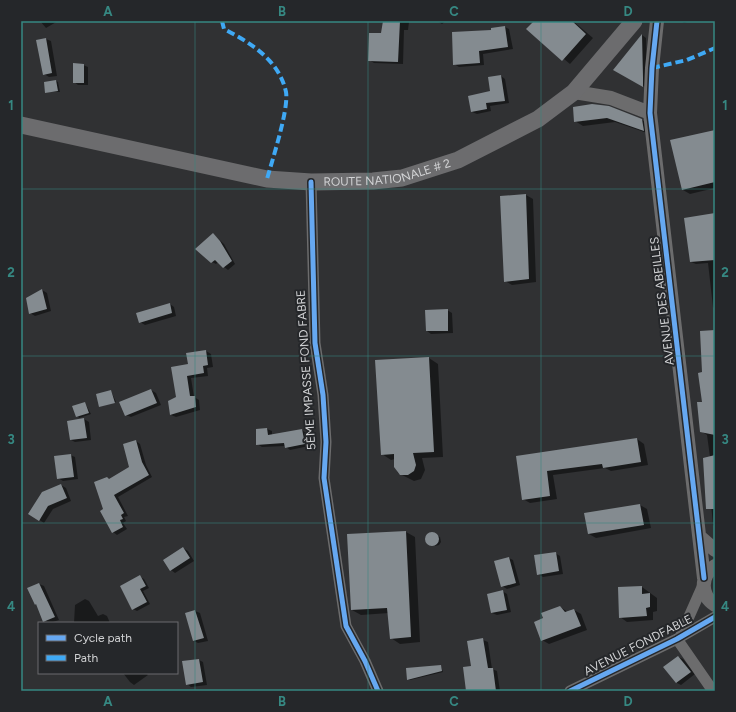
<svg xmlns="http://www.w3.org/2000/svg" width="736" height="712" font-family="Figtree,sans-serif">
<rect width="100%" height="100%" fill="#303133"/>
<!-- shadow -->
<path fill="#0007" d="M40,21H58L46,28Z
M384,21L409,22L408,30H404L403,64L374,63L369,60L382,34Z
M437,21H446L442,24Z
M535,21H573L593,38L570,64L528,29Z
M681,21H691L684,23Z
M505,27L509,29L513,49L483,54L484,65L459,67L454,64L493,31Z
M642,35L646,38L647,88L614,69Z
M46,39L51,41L57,76L49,77L44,74L37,41Z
M83,65L88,67V85H78L74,82Z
M501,76L505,79L509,103L490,106L491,111L477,114L472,112L491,92Z
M56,81L58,82L60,92H46L45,83Z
M574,108L642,120L649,124L650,134L615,122L583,126L575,121Z
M715,131V188L690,194L683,190L671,141Z
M526,195L533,199L536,282L512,285L505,281L501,197Z
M715,214V309L713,307L708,263L696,264L691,262Z
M213,234L224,244L235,264L228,270L218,262L216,264L212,262Z
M42,290L47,293L51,311L35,316L30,313Z
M170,304L174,307L176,316L145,325L140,322Z
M447,310L452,313L453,333L431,334L427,331Z
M715,331V527L713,525L710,493V457L707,435L701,431L703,373Z
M206,351L211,354L213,367L207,368L208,376L191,378L194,397L199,400L200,410L176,417L171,415L189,365Z
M429,358L438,364L443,457L422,458L425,470L421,479L414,481L398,473L395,467V459L391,460L382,454Z
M151,390L156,393L161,405L131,417L126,415Z
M111,391L116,402L100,406Z
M85,403L91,414L79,418L74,407Z
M84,419L89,422L91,440L75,442L71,440Z
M267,429L272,431V436L302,430L306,433L309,446L290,450L285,446L262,447L257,444V430Z
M637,439L644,444L648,465L611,471L605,468L553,475L557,499L530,503L523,499L517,457Z
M136,441L140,444L146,465L152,477L118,497L128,516L124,517L126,521L123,523L127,529L117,535L113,532L104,510L107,478L110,480L130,468Z
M70,455L75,457L78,479L63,481L58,478Z
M61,485L66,488L71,501L53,509L44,523L29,513Z
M640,505L647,509L651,528L596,538L589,534Z
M406,532L415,537L420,642L400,644L391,638L389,613L361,615L352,610Z
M432,533L440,537L441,542L439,545L435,546L426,540L428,534Z
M183,548L188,551L194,561L175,573L171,570Z
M555,553L560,556L563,574L543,577L538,574Z
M509,558L513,560L520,585L507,589L502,586Z
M140,577L144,579L149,588L143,591L150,604L137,611L133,609Z
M39,584L44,586L59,620L50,623L44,621L38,606L35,604Z
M642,587L657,598V611L653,612V620L627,622L620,617Z
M502,591L507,594L511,612L497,615L492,613Z
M85,599L89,601L98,616L103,614L107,616L110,623H74L75,605Z
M560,607L568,612L574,610L581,614L587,630L549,644L542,640L544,619Z
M195,611L200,613L208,641L198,643L194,641Z
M483,640L488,642L492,669L497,671L500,691H467Z
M678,657L683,659L695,674L681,685L677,683L665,667Z
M199,660L203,662L207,685L191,687L187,684Z
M441,666L443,672L410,680L408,679Z
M123,673H146L148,675L134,685L130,682Z"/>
<!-- building -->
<path fill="#848b90" d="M383,21H400L398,62L368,61L369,33H381Z
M534,21H572L586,34L562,61L526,29Z
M505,26L508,47L479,51L480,63L453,65L452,32L491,30V28Z
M642,34L643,77V87L613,70Z
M46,38L52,73L43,75L36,40Z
M73,63L84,64V83H73Z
M501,75L505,101L486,103L487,109L471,112L468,96L490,91L488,77Z
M56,80L58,91L45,93L44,82Z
M592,104L609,106L642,119L644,131L607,118L574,122L573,107Z
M715,130V182L682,190L670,140Z
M526,194L529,279L504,282L500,196Z
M715,213V260L690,262L684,218Z
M213,233L220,241L232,261L223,268L215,260L211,263L195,249Z
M42,289L47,309L29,314L26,298Z
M170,303L172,313L139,323L136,313Z
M448,309V331H426L425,310Z
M715,330V435L700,432L697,402H702L698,373L702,372L700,331Z
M206,350L208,365L203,366L204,373L187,376L190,396H195L196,407L170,415L168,401L176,397L171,367L188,364L186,353Z
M429,357L434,452L413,453L416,465L414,471L408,475H400L394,467V454L381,455L375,360Z
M151,389L157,403L125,416L119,402Z
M111,390L115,403L99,407L96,394Z
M85,402L89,413L76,417L72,406Z
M84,418L87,438L70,440L67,421Z
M267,428L268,435L302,429L305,444L285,448L284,443L256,445V429Z
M637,438L641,462L603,468L602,464L547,471L550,496L522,500L516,456Z
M136,440L142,462L149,475L114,495L124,513L121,515L123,519L120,520L123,527L112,533L100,511L103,509L94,482L107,477L109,479L129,467L123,444Z
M71,454L74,477L57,479L54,456Z
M715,455V509H706L703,458Z
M61,484L67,498L48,506L39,521L28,514L42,492Z
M640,504L644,525L588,534L584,513Z
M406,531L411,637L390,639L387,608L351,610L347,534Z
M425 539a7 7 0 1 1 14 0a7 7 0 1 1-14 0Z
M183,547L190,558L170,571L163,560Z
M556,552L559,571L537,575L534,555Z
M509,557L516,583L501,587L494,561Z
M140,575L146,586L140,589L147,602L132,610L120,586Z
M39,583L55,617L43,622L36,604L35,605L27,588Z
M642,586V594L650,593V607L646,608L647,616L619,618L618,587Z
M503,590L507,610L491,613L487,594Z
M560,606L565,612L574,609L581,626L541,641L534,622L543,618L541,613Z
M195,610L204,638L193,641L185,613Z
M483,638L488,668H493L496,691H466L463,667L471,666L467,641Z
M678,656L691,672L676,683L663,667Z
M199,659L203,682L186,685L182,661Z
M441,665L442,671L407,680L406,668Z"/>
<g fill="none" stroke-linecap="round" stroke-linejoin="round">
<!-- minor -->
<path stroke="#6c6c6d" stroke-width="11" d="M311,182L315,343L323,395L326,442L324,478L346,626L365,661L378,691
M680,637L703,585
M677,639L713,691
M570,691L677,639L715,617"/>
<!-- tertiary -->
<path stroke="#6c6c6d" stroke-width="14" d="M657,21L652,68L650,113L704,578
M574,92L611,98L650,113
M700,537L715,550
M715,566C700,576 700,595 715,605"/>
<!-- primary -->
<path stroke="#6c6c6e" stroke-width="17" id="s1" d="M21,125L267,179L311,182L373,181L402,178L458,160L538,119L574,92L634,21"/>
<!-- quiet -->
<path stroke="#3fa9f5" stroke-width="4" stroke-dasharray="8 4" stroke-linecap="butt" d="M222,21L224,29C251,43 279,60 286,92C289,109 272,161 267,179
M652,68L687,60L715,48"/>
<!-- cycleway casing -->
<g stroke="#25272a" stroke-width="8">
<path id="cycleway" d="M657,21L652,68L650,113L704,578
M311,182L315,343L323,395L326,442L324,478L346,626L365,661L378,691
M570,691L677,639L715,617"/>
</g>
<!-- cycleway -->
<use href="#cycleway" stroke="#66a8f1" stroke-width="5"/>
</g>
<!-- grid -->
<path fill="none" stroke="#368882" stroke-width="1" stroke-opacity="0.55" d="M195,21V691M368,21V691M541,21V691M21,189H715M21,356H715M21,523H715"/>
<g text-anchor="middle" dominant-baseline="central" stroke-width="4" stroke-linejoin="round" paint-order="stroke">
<!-- street labels -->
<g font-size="12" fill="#d1d2d4" stroke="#25272a">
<text stroke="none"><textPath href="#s1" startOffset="373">ROUTE NATIONALE # 2</textPath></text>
<text transform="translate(662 301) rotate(-97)">AVENUE DES ABEILLES</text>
<text transform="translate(306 370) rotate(-94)">5ÈME IMPASSE FOND FABRE</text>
<text transform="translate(638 645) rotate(-27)">AVENUE FONDFABLE</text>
</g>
</g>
<!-- border -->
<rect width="736" height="712" fill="none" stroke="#25272a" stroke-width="44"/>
<!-- legend -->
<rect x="38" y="622" width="140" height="52" fill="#25272a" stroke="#6a6b6e"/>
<rect x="46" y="635" width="20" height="6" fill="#66a8f1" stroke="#6a6b6e"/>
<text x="74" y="642" font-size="12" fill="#d1d2d4">Cycle path</text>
<rect x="46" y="655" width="20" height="6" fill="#3fa9f5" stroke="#6a6b6e"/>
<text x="74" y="662" font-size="12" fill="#d1d2d4">Path</text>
<rect x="22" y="22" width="692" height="668" fill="none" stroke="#368882" stroke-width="1.5"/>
<g font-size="13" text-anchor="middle" font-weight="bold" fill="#368882">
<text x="108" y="16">A</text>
<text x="282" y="16">B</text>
<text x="454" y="16">C</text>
<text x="628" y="16">D</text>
<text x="11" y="110">1</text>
<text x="725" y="110">1</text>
<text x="11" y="277">2</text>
<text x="725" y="277">2</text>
<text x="11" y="444">3</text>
<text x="725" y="444">3</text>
<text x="11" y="611">4</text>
<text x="725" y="611">4</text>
<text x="108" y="706">A</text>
<text x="282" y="706">B</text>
<text x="454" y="706">C</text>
<text x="628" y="706">D</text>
</g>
</svg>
